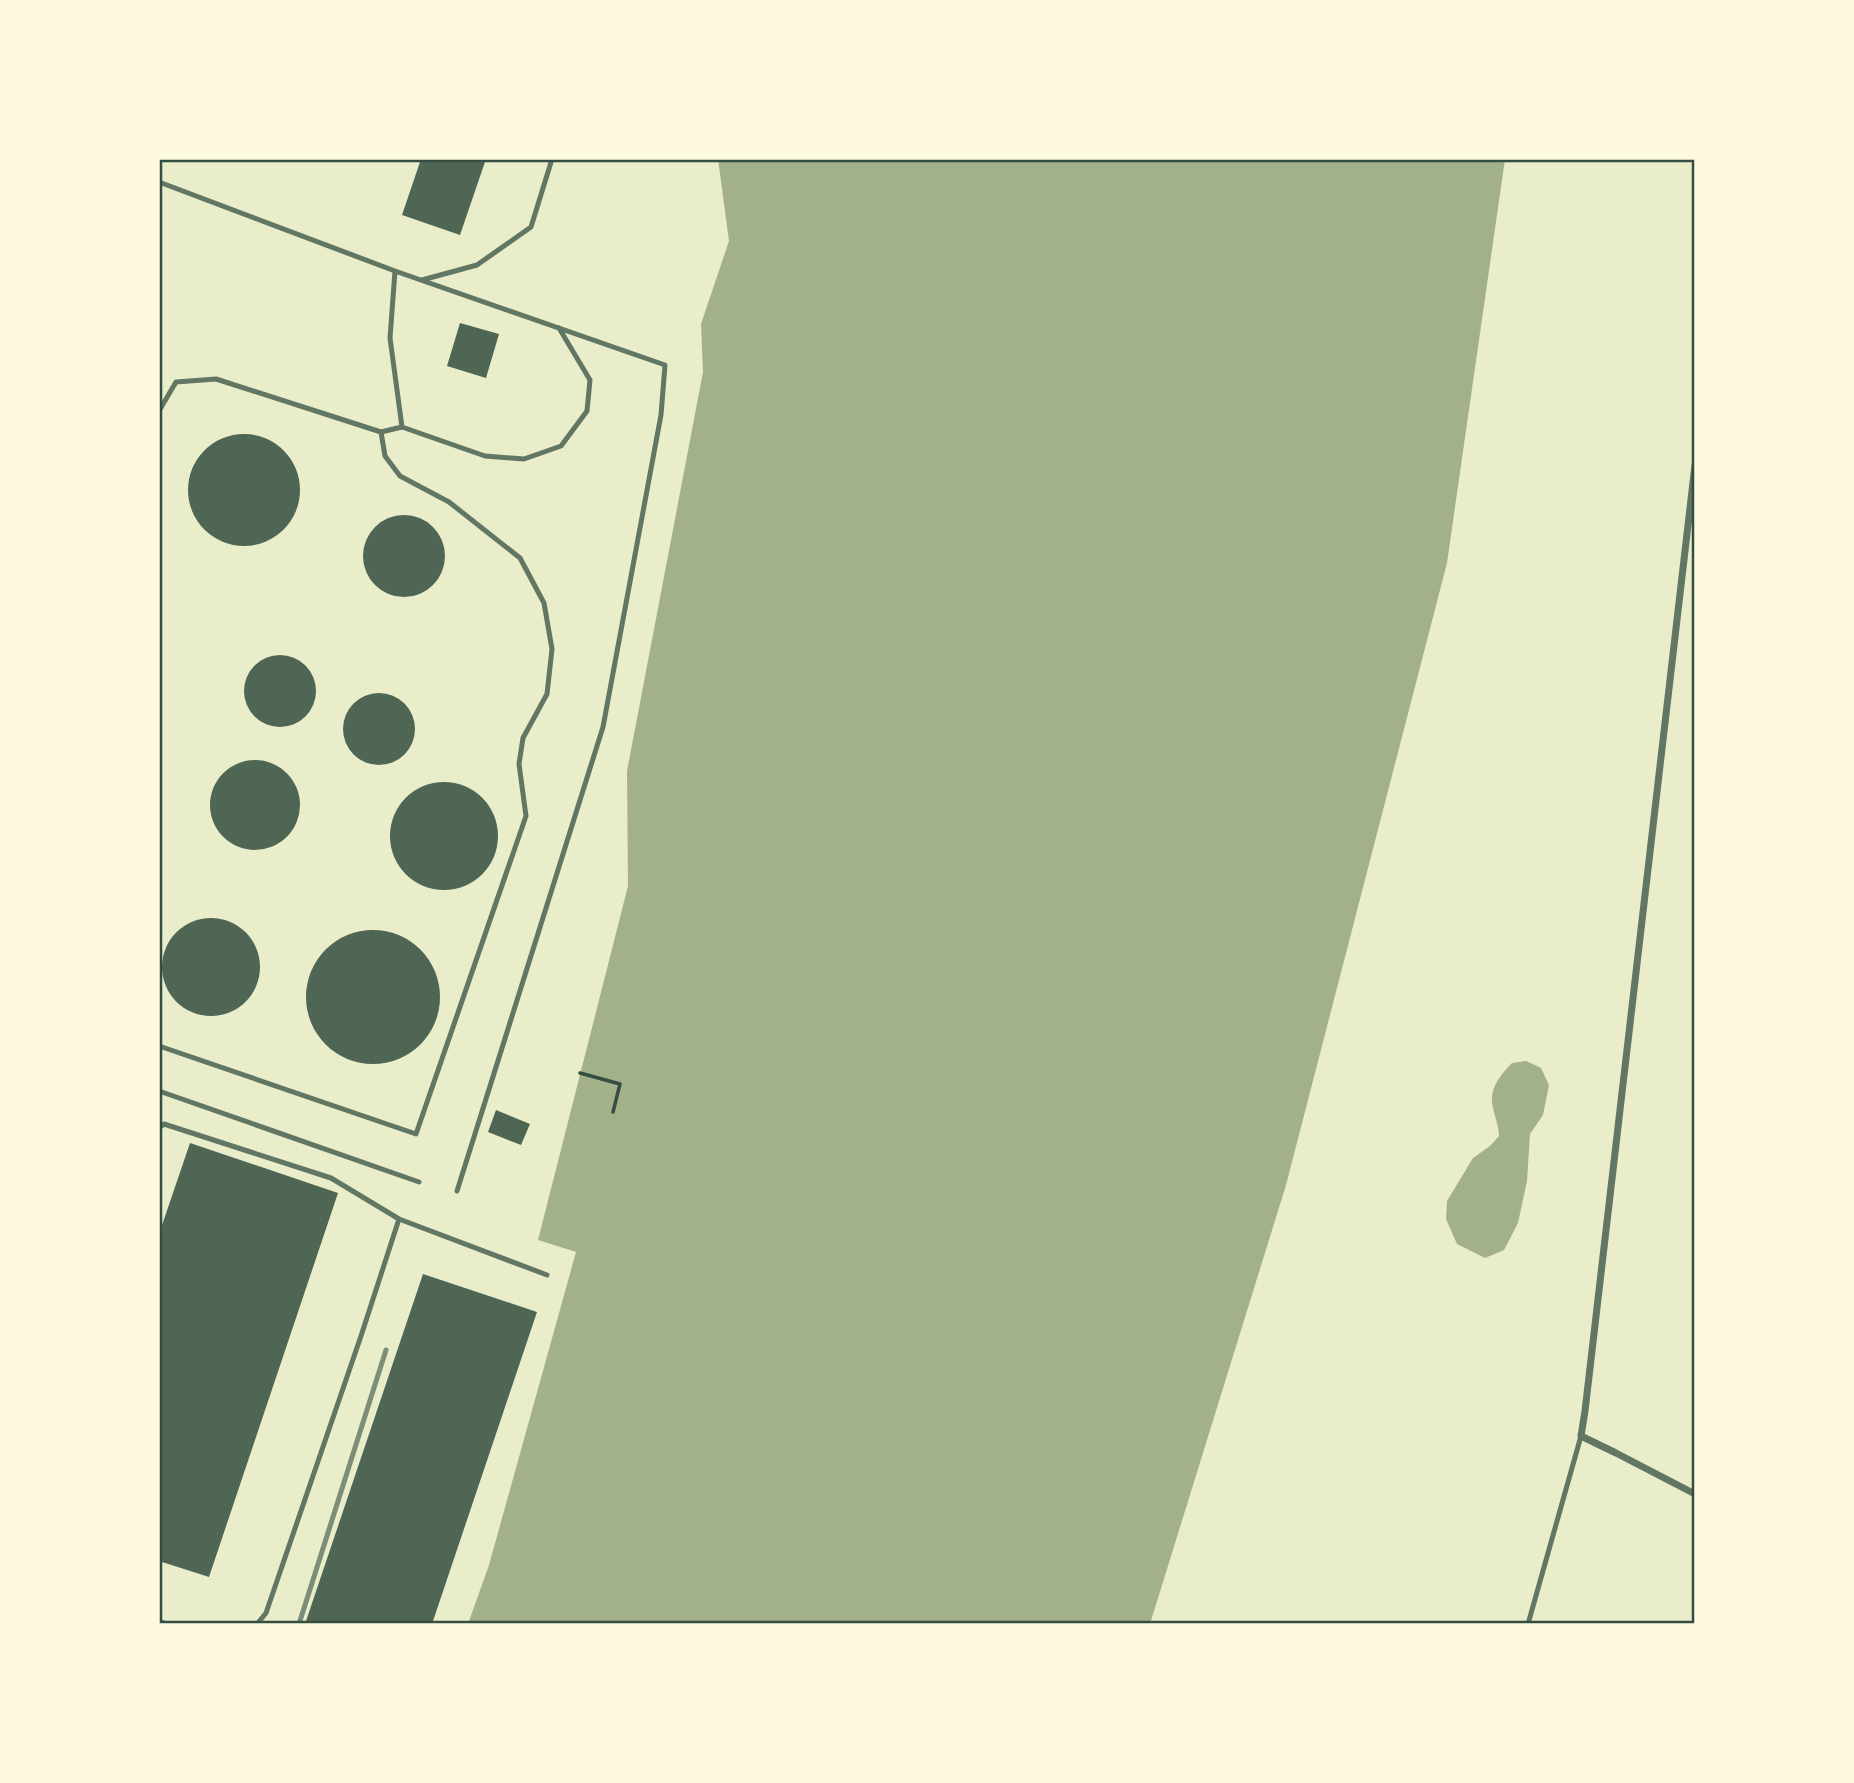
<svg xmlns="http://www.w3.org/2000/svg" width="1854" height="1783" font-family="'Public Sans',sans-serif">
<rect width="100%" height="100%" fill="#e9edc9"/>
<!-- water -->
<path fill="#a3b18a" d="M718,159H1505L1447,563L1286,1185L1150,1624H468L489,1565L576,1252L538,1240L628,886L627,771L703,372L701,324L729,241Z
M1526,1061L1541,1068L1549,1085L1543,1115L1530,1134L1527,1181L1518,1223L1504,1250L1485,1258L1457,1244L1446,1219L1447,1201L1473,1158L1490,1146L1499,1136C1499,1126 1495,1118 1493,1108C1488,1090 1500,1075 1512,1063Z"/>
<!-- building -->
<path fill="#4f6655" d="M421,159H486L460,235L402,215Z
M460,323L499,334L486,378L447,366Z
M188 490a56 56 0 1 1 112 0a56 56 0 1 1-112 0Z
M363 556a41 41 0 1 1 82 0a41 41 0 1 1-82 0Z
M244 691a36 36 0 1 1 72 0a36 36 0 1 1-72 0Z
M343 729a36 36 0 1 1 72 0a36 36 0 1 1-72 0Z
M210 805a45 45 0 1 1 90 0a45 45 0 1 1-90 0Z
M390 836a54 54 0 1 1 108 0a54 54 0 1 1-108 0Z
M162 967a49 49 0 1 1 98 0a49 49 0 1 1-98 0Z
M306 997a67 67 0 1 1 134 0a67 67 0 1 1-134 0Z
M496,1110L530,1124L521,1145L488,1132Z
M190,1143L338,1193L209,1577L159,1561V1234Z
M423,1274L537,1312L432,1624H305Z"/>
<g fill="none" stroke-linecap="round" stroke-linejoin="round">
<!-- path -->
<path stroke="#344e41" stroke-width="3.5" d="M580,1073L620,1084L613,1112"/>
<!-- service -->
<path stroke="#617663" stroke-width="5" d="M159,182L395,271L665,365L661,415L603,727L457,1191
M422,280L477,265L531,227L552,159
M159,411L176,382L216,379L381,432L402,427L390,338L395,271
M402,427L485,456L524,459L561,446L587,411L590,380L559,328
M159,1046L416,1134L526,816L519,764L523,738L547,694L552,649L544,603L520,558L449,502L400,476L385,456L381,432
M159,1091L419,1182
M159,1128L164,1124L331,1178L399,1219L547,1275
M159,1621L166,1624
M257,1624L266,1613L361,1336L399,1219
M1528,1624L1581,1436"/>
<!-- minor -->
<path stroke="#617663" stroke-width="7" d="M1695,465L1585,1411L1581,1436L1616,1453L1695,1494"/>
<!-- rail -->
<path stroke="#7c8e77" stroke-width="5" d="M299,1624L386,1350"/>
</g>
<!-- border -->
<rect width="1854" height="1783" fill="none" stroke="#fefae0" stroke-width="322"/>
<rect x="161" y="161" width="1532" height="1461" fill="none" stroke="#344e41" stroke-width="2.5"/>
</svg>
